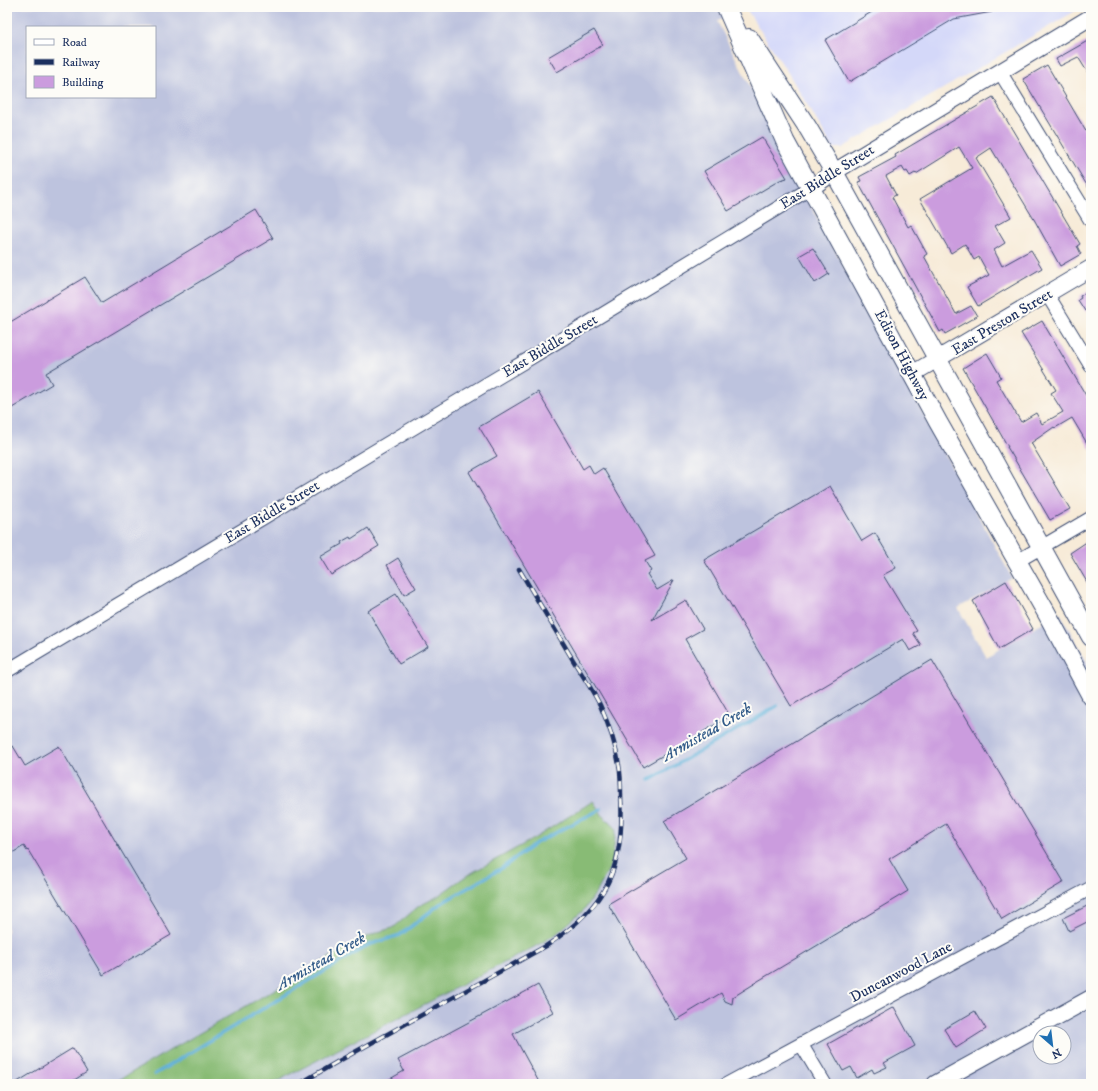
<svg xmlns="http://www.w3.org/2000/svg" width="1098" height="1091" font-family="'IM FELL DW Pica',serif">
<rect width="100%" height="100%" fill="#fdfcf7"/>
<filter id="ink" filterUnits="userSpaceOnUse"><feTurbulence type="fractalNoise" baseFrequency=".025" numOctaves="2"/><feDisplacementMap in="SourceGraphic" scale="8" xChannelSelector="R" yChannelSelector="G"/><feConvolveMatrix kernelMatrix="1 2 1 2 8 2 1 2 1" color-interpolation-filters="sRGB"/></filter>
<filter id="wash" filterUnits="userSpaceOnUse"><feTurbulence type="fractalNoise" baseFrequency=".012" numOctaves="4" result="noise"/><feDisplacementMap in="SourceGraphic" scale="16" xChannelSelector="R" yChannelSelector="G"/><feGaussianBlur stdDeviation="0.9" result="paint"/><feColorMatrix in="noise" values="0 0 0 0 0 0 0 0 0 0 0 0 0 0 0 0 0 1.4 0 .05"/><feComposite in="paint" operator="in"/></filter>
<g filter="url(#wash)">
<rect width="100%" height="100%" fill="#f7ebd8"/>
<!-- built -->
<path fill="#d4d8f9" d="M752,7H1082L842,148H833L790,76L747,10Z"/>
<!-- industrial -->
<path fill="#bdc3de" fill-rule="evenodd" d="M7,7H741L717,21L802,190L1012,578L958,608L986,657L1060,613L1091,669V1084H7ZM27,27H155V97H27ZM1040,1033H1064V1057H1040Z"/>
<!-- forest -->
<path fill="#88bb75" stroke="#52756a" d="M593,801L605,819L610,821L616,829L612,863L598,890L583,911L556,934L538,945L272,1084H112L358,941L378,932L393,928L419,906L435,898L466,876L535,838Z"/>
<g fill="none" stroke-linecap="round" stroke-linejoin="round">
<!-- stream -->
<path stroke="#5caed8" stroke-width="3.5" d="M650,780L777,706
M155,1074L368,945L400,935L440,904L502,868L536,843L601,809"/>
</g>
<g id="blocks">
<!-- building -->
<path fill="#cb9cde" d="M880,7H992V12L954,19L849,82L825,40Z
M594,30L603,45L557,72L548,57Z
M1091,39V78L1078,57L1060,66L1056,59Z
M1047,65L1091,140V192L1023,79Z
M993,97L1080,244L1077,246L1081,254L1060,266L1035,221L991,148L976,158L1011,217L995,226L1005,243L994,250L1002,266L1031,250L1042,268L978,306L967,287L989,275L979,257L974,260L965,244L951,253L920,199L972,168L959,147L916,174L915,173L910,176L907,171L905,172L902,167L886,176L896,195L892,197L908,227L911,225L927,254L924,256L956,314L971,306L977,316L945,334L943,330L940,332L858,182L861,181L859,177L896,157L895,155L917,142Z
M762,137L787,178L780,180L728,211L704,171Z
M256,210L273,238L46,373L52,384L7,411V324L85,277L102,303Z
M813,248L829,274L815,283L799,256Z
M1091,290V316L1087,310L1085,311L1078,300L1081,298L1080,296Z
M1042,321L1091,404V450L1072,418L1055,428L1054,427L1031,443L1070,509L1050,520L1012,455L1007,447H1008L963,368L987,353L1001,377L996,380L1021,422L1036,413L1042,424L1063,412L1051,393L1056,390L1021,333Z
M538,392L583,469L589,465L594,474L603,468L655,556L645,561L651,571L647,574L657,590L674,580L652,620L686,600L703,629L685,639L730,716L643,767L469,472L497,456L479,427Z
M830,486L862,541L875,533L896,568L883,575L917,631L913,633L921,645L910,651L903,639L791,706L704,560Z
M368,528L379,546L331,575L320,557L342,544L341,542L350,537L351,539Z
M1091,539V589L1070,553Z
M398,558L416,588L404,595L387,565Z
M1006,581L1033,629L999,649L973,601Z
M396,594L428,647L399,664L368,611Z
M932,660L1064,882L1002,919L946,824L889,859L908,891L753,984H754L733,997L732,1004L725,1001L721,993L676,1020L608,904L686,858L664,821Z
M13,746L25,766L59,746L171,935L103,975L28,850L27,851L24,846L7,856V750Z
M1091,904V920L1069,931L1063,918Z
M538,985L553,1012L513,1034L540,1084H381L404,1071L398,1060Z
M894,1007L915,1046L884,1063L887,1067L874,1073L872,1069L857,1078L851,1067L843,1071L828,1044Z
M975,1011L986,1029L956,1048L944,1029Z
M73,1048L87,1072L68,1084H14Z"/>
</g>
</g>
<g filter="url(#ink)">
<use href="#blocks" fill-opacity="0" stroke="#3c4b70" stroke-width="1"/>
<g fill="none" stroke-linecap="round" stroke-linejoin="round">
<!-- minor casing -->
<g stroke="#3c4b70" stroke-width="15">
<path id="minor" d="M1000,72L1091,221
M1047,294L1091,366
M1016,562L1091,518
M7,671L557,342L811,188
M801,1044L825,1084
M727,1084L1091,888"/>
</g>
<!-- tertiary casing -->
<g stroke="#3c4b70" stroke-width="18">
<path id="tertiary" d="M811,188L834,172L1091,17
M912,374L1091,268
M935,1084L1091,998"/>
</g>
<!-- secondary casing -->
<g stroke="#3c4b70" stroke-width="20">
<path id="secondary" d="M726,7L785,141L938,422L1046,612L1091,696
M749,38L808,128L834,172L1091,637"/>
</g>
<!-- minor -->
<use href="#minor" stroke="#fff" stroke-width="13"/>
<!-- tertiary -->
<use href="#tertiary" stroke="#fff" stroke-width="16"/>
<!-- secondary -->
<use href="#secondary" stroke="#fff" stroke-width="18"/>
<!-- rail casing -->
<g stroke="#1b2f5e" stroke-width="4.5">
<path id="rail" d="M299,1084L337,1062L546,946C607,906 625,867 621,796C621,786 621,775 619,765C616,745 608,723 600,705C592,689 582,675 573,660C555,630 537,599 519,569"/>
</g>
<!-- rail -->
<use href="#rail" stroke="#fdfcf7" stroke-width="3" stroke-dasharray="9" stroke-linecap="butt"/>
</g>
</g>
<g text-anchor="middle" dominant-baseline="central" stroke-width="4" stroke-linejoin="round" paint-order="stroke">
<!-- street labels -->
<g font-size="15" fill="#1b2f5e" stroke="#fdfcf7">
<text transform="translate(827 177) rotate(-32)">East Biddle Street</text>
<text transform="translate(1002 322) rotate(-31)">East Preston Street</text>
<text transform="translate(550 346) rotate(-31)">East Biddle Street</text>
<text transform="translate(902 355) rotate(62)">Edison Highway</text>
<text transform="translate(272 512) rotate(-31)">East Biddle Street</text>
<text transform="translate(901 972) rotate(-28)">Duncanwood Lane</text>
</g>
<!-- water labels -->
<g font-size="16" font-style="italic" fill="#325b89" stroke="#fdfcf7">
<text transform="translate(707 732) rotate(-30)">Armistead Creek</text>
<text transform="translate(321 961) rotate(-30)">Armistead Creek</text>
</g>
</g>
<!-- margin -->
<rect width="1098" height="1091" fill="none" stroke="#fdfcf7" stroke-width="24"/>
<!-- legend -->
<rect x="26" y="26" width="130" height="72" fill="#fdfcf7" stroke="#a3aaba"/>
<rect x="34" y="39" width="20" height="6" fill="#ffffff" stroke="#a3aaba"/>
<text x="62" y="46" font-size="12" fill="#1b2f5e">Road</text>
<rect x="34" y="59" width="20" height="6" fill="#1b2f5e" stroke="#a3aaba"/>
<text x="62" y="66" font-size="12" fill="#1b2f5e">Railway</text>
<rect x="34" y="76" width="20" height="12" fill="#cb9cde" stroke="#a3aaba"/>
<text x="62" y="86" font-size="12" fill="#1b2f5e">Building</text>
<!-- north arrow -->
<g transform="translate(1052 1045) rotate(152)"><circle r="19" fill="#fdfcf7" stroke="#a3aaba"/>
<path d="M0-3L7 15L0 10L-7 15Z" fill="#1f6fb2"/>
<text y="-6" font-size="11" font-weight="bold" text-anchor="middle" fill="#1b2f5e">N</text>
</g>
</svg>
